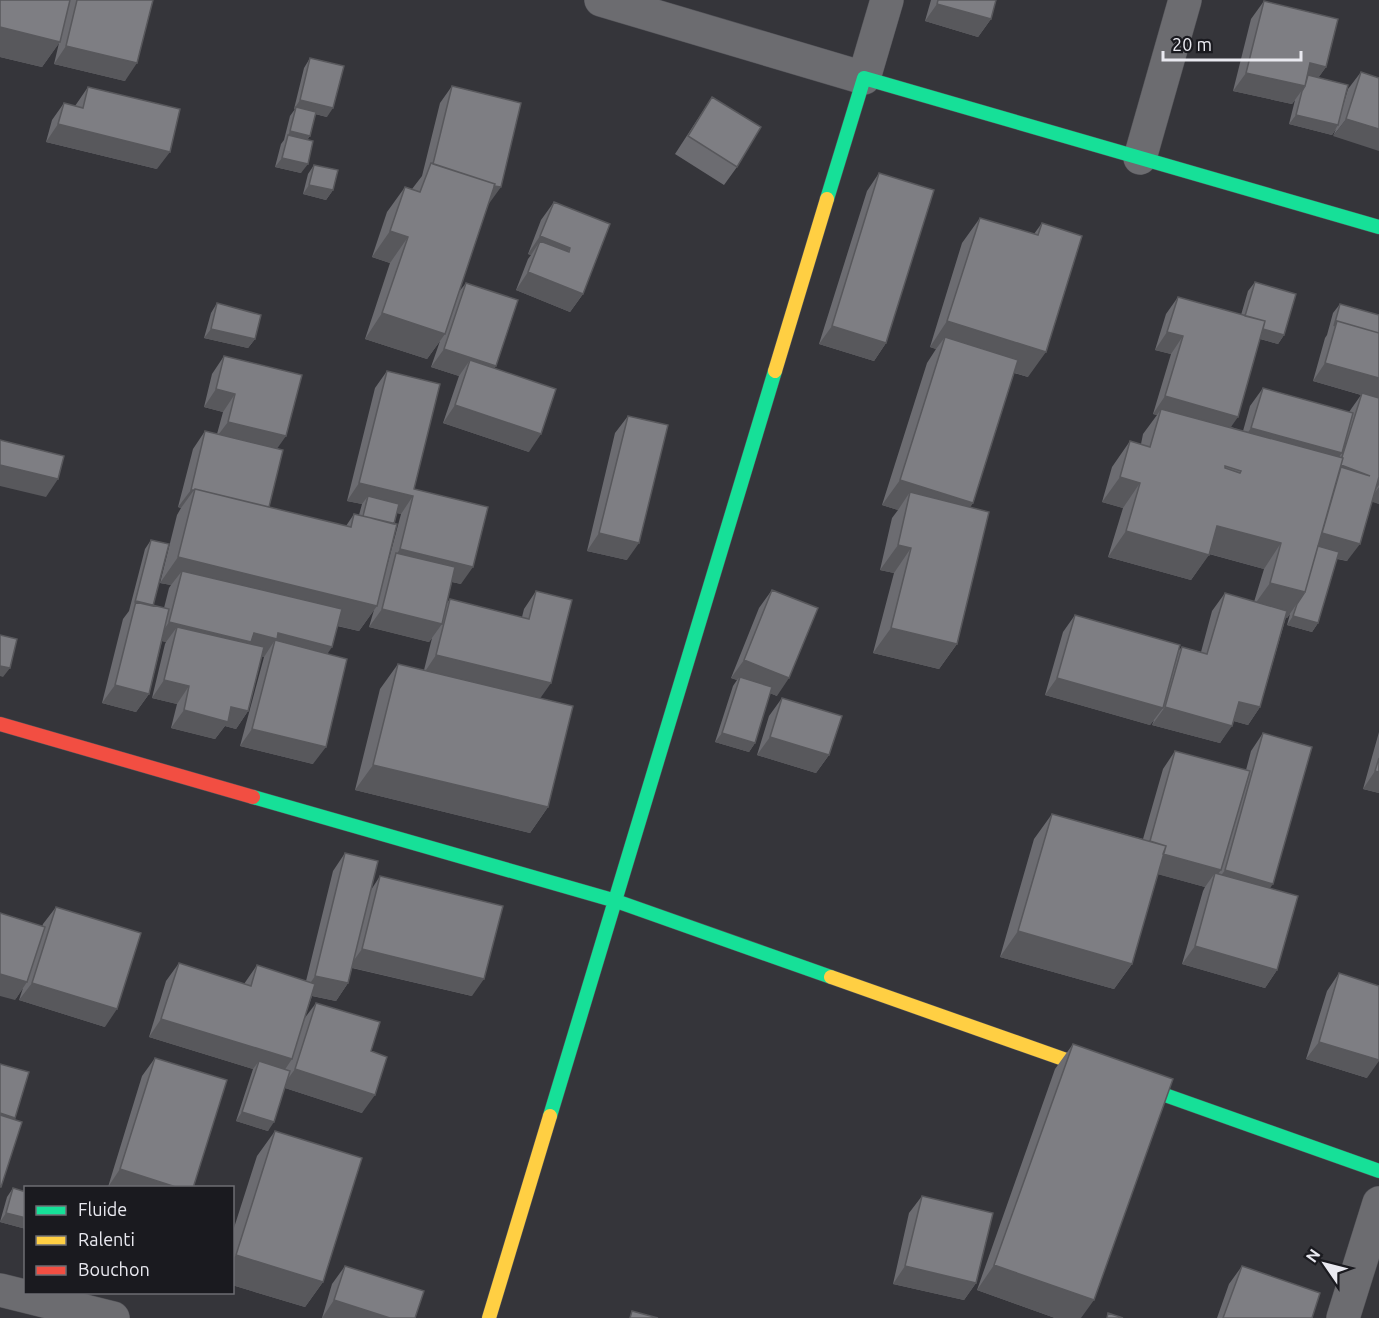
<svg xmlns="http://www.w3.org/2000/svg" width="1379" height="1318" font-family="Ubuntu,sans-serif">
<rect width="100%" height="100%" fill="#35353a"/>
<g fill="none" stroke-linecap="round" stroke-linejoin="round">
<!-- street casing -->
<g stroke="#525257" stroke-width="34">
<path id="street" d="M601,0L864,78L887,0
M1140,158L1185,0
M0,1290L113,1318
M1343,1318L1379,1203"/>
</g>
<!-- fast casing -->
<g stroke="#525257" stroke-width="15">
<path id="fast" d="M827,199L864,78L1379,227
M253,797L616,901L831,977
M1120,1079L1379,1171
M550,1116L775,371"/>
</g>
<!-- slow casing -->
<g stroke="#525257" stroke-width="15">
<path id="slow" d="M775,371L827,199
M831,977L1120,1079
M489,1318L550,1116"/>
</g>
<!-- jam casing -->
<g stroke="#525257" stroke-width="15">
<path id="jam" d="M0,724L253,797"/>
</g>
<!-- street -->
<use href="#street" stroke="#6c6c70" stroke-width="33"/>
<!-- fast -->
<use href="#fast" stroke="#16e098" stroke-width="14"/>
<!-- slow -->
<use href="#slow" stroke="#ffcf43" stroke-width="14"/>
<!-- jam -->
<use href="#jam" stroke="#f24e42" stroke-width="14"/>
</g>
<!-- wall -->
<path fill="#6c6c71" fill-rule="evenodd" d="M0,0H153L125,81L54,64L59,43L42,67L0,57Z
M931,0H996L991,19L978,37L925,21Z
M1264,1L1326,67L1318,78L1342,109L1348,89L1361,72L1379,78L1333,136L1336,129L1332,135L1289,124L1295,100L1292,104L1233,91L1251,19Z
M310,58L327,117L315,114L310,136L307,140L301,173L275,167L281,144L284,140L290,116L295,109H294L304,68Z
M452,86L488,205L458,293L466,283L495,368L529,452L443,423L459,376L431,367L440,341L427,359L365,339L390,263L372,257L387,212L405,187L412,189L422,176L440,103Z
M88,87L157,169L46,142L52,120L64,103L75,106Z
M712,97L737,167L724,185L675,154Z
M314,165L333,190L326,200L303,194L308,174Z
M879,173L886,343L874,361L819,344L867,191Z
M554,202L610,224L583,294L570,312L516,290L528,259L531,255L528,254L541,220Z
M980,218L1034,234L1042,223L1028,377L1014,373L973,503L970,507L957,644L939,669L873,653L894,573L880,570L892,518L898,510L882,505L927,363L936,349L930,347L962,243Z
M1255,282L1284,335L1278,344L1260,339L1231,427L1243,431L1250,406L1263,388L1349,412L1361,395L1313,381L1325,338L1327,335L1333,313L1340,304L1379,315V504L1372,501L1347,561L1337,559L1318,623L1312,632L1287,625L1290,614L1287,618L1286,617L1260,707L1248,725L1234,721L1220,743L1152,725L1154,720L1150,725L1045,695L1063,632L1075,615L1178,651L1182,647L1201,652L1212,611L1225,593L1254,602L1264,569L1209,554L1191,580L1108,557L1123,508L1102,502L1112,467L1130,441L1141,444L1143,434L1157,415L1153,414L1171,354L1155,350L1166,314L1178,297L1241,315L1248,291Z
M217,303L255,339L248,348L204,338L211,313Z
M224,356L277,449L269,507L346,526L354,514L359,515L362,504L347,501L375,388L387,371L414,489L461,584L452,582L446,604L450,599L522,617L524,609L536,591L540,698L548,807L530,833L355,790L380,689L398,664L424,670L432,638L429,642L369,627L374,610L359,631L337,626L327,654L313,764L240,746L264,657L261,656L248,711L236,729L225,726L215,739L171,728L177,704L152,698L165,644L166,642L162,641L149,694L136,712L102,703L123,619L129,611L145,549L151,540L153,606L164,608L169,588L171,585L160,583L177,515L181,508L178,507L193,449L205,431L217,434L223,412L204,407L212,374ZM397,513L401,514L387,566L394,524Z
M628,416L627,560L587,551L615,433Z
M772,590L777,696L770,693L755,743L749,752L715,742L733,686L737,680L731,678L759,608Z
M782,698L829,755L816,773L757,755L769,716Z
M1379,732V793L1363,789Z
M1263,733L1270,888L1277,970L1265,988L1182,964L1203,891L1205,887L1158,874L1132,964L1114,989L1000,957L1034,839L1052,814L1143,839L1163,769L1175,751L1246,770L1251,751Z
M345,853L371,890L380,876L472,996L352,968L348,983L336,1001L312,996L304,1019L316,1003L371,1051L362,1113L285,1088L268,1131L236,1121L253,1069L149,1037L166,981L179,963L244,984L257,965L306,981L333,871Z
M56,907L105,1027L19,1000L23,988L15,1000L43,924Z
M1339,973L1367,1078L1306,1059L1327,991Z
M1073,1044L1081,1318H1055L977,1290L1055,1069Z
M155,1058L193,1188L108,1187L142,1076Z
M275,1131L323,1282L305,1307L232,1285V1234L257,1156Z
M13,1188L26,1229L0,1222L7,1197Z
M922,1196L976,1283L964,1300L893,1284L909,1213Z
M345,1266L415,1318H322L332,1284Z
M1242,1266L1312,1318H1217L1229,1284Z"/>
<!-- shaded-wall -->
<path fill="#58585c" d="M937,4L991,19L978,37L925,21Z
M0,27L60,42L42,67L0,57Z
M66,46L137,63L125,81L54,64Z
M1310,63L1326,67L1313,85L1304,82Z
M1246,73L1305,86L1292,104L1233,91Z
M300,100L333,108L327,117L296,109V107L295,109H294Z
M1296,115L1338,125L1332,135L1289,124Z
M1346,119L1379,129V151L1333,136Z
M58,124L170,152L157,169L46,142Z
M290,131L310,136L303,145L288,135Z
M282,158L308,164L301,173L275,167Z
M431,170L501,187L488,205L422,189Z
M309,185L333,190L326,200L303,194Z
M390,231L408,237L390,263L372,257Z
M540,236L570,248L558,266L540,241L531,255L528,254Z
M528,272L583,294L570,312L516,290Z
M382,313L445,334L427,359L365,339Z
M947,321L1046,352L1028,377L941,350L945,337L936,349L930,347Z
M1243,323L1284,335L1278,344L1236,332Z
M832,326L886,343L874,361L819,344Z
M211,329L255,339L248,348L204,338Z
M1167,332L1183,336L1171,354L1155,350Z
M444,349L496,366L484,384L470,360L459,376L431,367Z
M1325,363L1379,378V400L1313,381Z
M216,389L235,394L223,412L204,407Z
M1165,396L1238,417L1226,434L1161,409L1157,415L1153,414Z
M455,405L541,434L529,452L443,423Z
M228,422L286,436L274,453L215,439Z
M1251,428L1342,453L1329,471L1239,445Z
M0,465L58,479L46,497L0,486Z
M1120,477L1140,483L1123,508L1102,502Z
M1379,477V485L1371,496Z
M900,480L973,503L955,528L910,492L898,510L882,505Z
M359,483L413,496L401,514L365,505L368,496L362,504L347,501Z
M1379,487V504L1369,501Z
M191,490H194L181,508L178,507Z
M1217,526L1281,543L1264,569L1199,551Z
M1126,531L1209,555L1191,580L1108,557Z
M1320,532L1360,544L1347,561L1312,552Z
M599,533L639,543L627,560L587,551Z
M898,545L911,548L894,573L880,570Z
M400,549L473,567L461,584L392,568L396,555Z
M178,557L377,606L359,631L178,587L182,571L171,585L160,583Z
M1270,583L1305,592L1287,618L1252,608Z
M382,609L442,624L429,642L369,627Z
M1293,616L1318,623L1312,632L1287,625Z
M169,622L254,633H278L332,647L320,665L275,640L264,657L245,652L177,627L166,642L157,640Z
M891,628L957,644L939,669L873,653Z
M436,655L551,683L539,700L424,673Z
M744,660L789,678L777,696L738,681L740,677L737,680L731,678Z
M0,666L10,668L3,677L0,676Z
M1057,678L1163,708L1150,725L1045,695Z
M164,680L189,686L177,704L152,698Z
M115,685L149,694L136,712L102,703Z
M1239,702L1260,707L1248,725L1226,719Z
M231,707L248,711L236,729L225,726L215,739L171,728L184,710Z
M1165,707L1232,726L1220,743L1152,725Z
M252,729L326,747L313,764L240,746Z
M722,733L755,743L749,752L715,742Z
M770,737L829,755L816,773L757,755Z
M373,765L548,807L530,833L355,790Z
M1375,771L1379,772V793L1363,789Z
M1147,850L1221,870L1212,882L1215,873L1205,887L1135,868Z
M1225,870L1273,884L1261,901L1212,888Z
M1018,931L1132,964L1114,989L1000,957Z
M1195,946L1277,970L1265,988L1182,964Z
M362,949L484,979L472,996L349,967Z
M0,974L27,982L15,1000L0,996Z
M315,976L348,983L336,1001L303,994Z
M32,983L117,1009L105,1027L19,1000Z
M161,1019L292,1059L280,1077L259,1061L253,1069L149,1037Z
M1319,1042L1379,1060V1061L1367,1078L1306,1059Z
M295,1069L375,1095L362,1113L282,1087Z
M242,1112L274,1122L268,1131L236,1121Z
M0,1113L15,1118L8,1127L0,1124Z
M120,1169L179,1188L108,1187Z
M6,1213L26,1218V1229L0,1222Z
M236,1255L323,1282L305,1307L232,1285V1260Z
M994,1265L1094,1300L1081,1318H1055L977,1290Z
M905,1266L976,1283L964,1300L893,1284Z
M334,1300L390,1318H322Z"/>
<!-- building -->
<path fill="#7e7e83" stroke="#58585c" stroke-width="1.5" fill-rule="evenodd" d="M0,0H70L60,42L0,27Z
M77,0H153L137,63L66,46Z
M938,0H996L991,19L937,4Z
M1264,1L1338,19L1326,67L1310,63L1305,86L1246,73Z
M310,58L344,66L333,108L300,100Z
M1361,72L1379,78V129L1346,119Z
M1308,75L1348,85L1338,125L1296,115L1302,91L1305,86Z
M452,86L521,103L501,187L494,186L495,184L433,164Z
M88,87L180,109L170,152L58,124L64,103L83,108Z
M712,97L761,127L737,167L688,136Z
M296,107L316,112L310,136L290,131Z
M288,135L313,141L308,164L282,158Z
M431,163L495,184L445,334L382,313L408,237L390,231L405,187L420,192Z
M314,165L338,170L333,190L309,185Z
M879,173L934,190L886,343L832,326Z
M554,202L610,224L583,294L528,272L540,241L569,252L570,248L540,236Z
M980,218L1038,235L1042,223L1082,236L1046,352L947,321Z
M1255,282L1296,294L1284,335L1263,329L1265,321L1245,316Z
M466,283L518,300L496,366L444,349Z
M1178,297L1265,321L1238,417L1165,396L1183,336L1167,332Z
M217,303L261,315L255,339L211,329Z
M1340,304L1379,315V333L1337,321L1334,326Z
M1337,321L1379,333V378L1325,363Z
M945,337L1018,360L973,503L900,480Z
M224,356L302,375L286,436L228,422L235,394L216,389Z
M470,360L556,389L541,434L455,405Z
M387,371L440,384L414,489L488,507L473,567L400,549L413,496L359,483Z
M1263,388L1353,413L1342,453L1251,428Z
M1362,393L1379,398V477L1360,544L1322,533L1341,467L1370,476L1341,465L1343,458L1342,457Z
M1161,409L1343,458L1305,592L1270,583L1281,543L1217,526L1209,555L1126,531L1140,483L1120,477L1130,441L1150,447ZM1225,466L1241,471L1240,473L1225,468Z
M628,416L668,425L639,543L599,533Z
M205,431L283,450L269,507L195,489L194,490H191Z
M0,440L64,456L58,479L0,465Z
M195,489L351,527L354,514L397,524L377,606L178,557Z
M910,492L989,512L957,644L891,628L911,548L898,545Z
M368,496L399,504L394,524L363,516Z
M151,540L169,544L153,606L135,602Z
M1318,546L1339,552L1318,623L1293,616L1297,604L1305,592Z
M396,553L455,567L442,624L382,609Z
M182,571L342,609L332,647L278,633L277,639L254,633L251,642L169,622Z
M772,590L818,608L789,678L744,660Z
M536,591L572,600L551,683L436,655L450,599L529,619Z
M1225,593L1287,611L1260,707L1239,702L1232,726L1165,707L1182,647L1207,654Z
M136,601L169,609L149,694L115,685Z
M1075,615L1180,645L1163,708L1057,678Z
M177,627L264,647L248,711L231,707L228,722L184,710L189,686L164,680Z
M0,635L17,639L10,668L0,666Z
M275,640L347,659L326,747L252,729Z
M398,664L573,706L548,807L373,765Z
M740,677L772,687L755,743L722,733Z
M782,698L842,716L829,755L770,737Z
M1263,733L1312,747L1273,884L1225,870Z
M1175,751L1250,771L1221,870L1163,854L1166,846L1150,841Z
M1379,758V772L1375,771Z
M1052,814L1166,846L1132,964L1018,931Z
M345,853L378,861L348,983L315,976Z
M1215,873L1298,896L1277,970L1195,946Z
M380,876L503,906L484,979L362,949Z
M56,907L141,933L117,1009L32,983Z
M0,913L45,927L27,982L0,974Z
M179,963L251,986L257,965L315,984L292,1059L161,1019Z
M1339,973L1379,986V1060L1319,1042Z
M316,1003L380,1022L371,1051L387,1057L375,1095L295,1069Z
M1073,1044L1173,1079L1094,1300L994,1265Z
M155,1058L227,1080L193,1188H179L120,1169Z
M259,1061L290,1071L274,1122L242,1112Z
M0,1064L29,1072L15,1118L0,1113Z
M0,1115L22,1122L1,1187H0Z
M275,1131L362,1158L323,1282L236,1255Z
M13,1188L26,1192V1218L6,1213Z
M922,1196L993,1213L976,1283L905,1266Z
M345,1266L424,1291L415,1318H390L334,1300Z
M1242,1266L1320,1293L1312,1318H1223Z
M632,1311L658,1318H630Z
M1108,1313L1123,1318H1107Z"/>
<!-- legend -->
<rect x="24" y="1186" width="210" height="108" fill="#1a1a1f" stroke="#6d6d73" stroke-width="1.5"/>
<rect x="36" y="1206" width="30" height="9" fill="#16e098" stroke="#6d6d73" stroke-width="1.5"/>
<text x="78" y="1216" font-size="18" fill="#e9e9f0">Fluide</text>
<rect x="36" y="1236" width="30" height="9" fill="#ffcf43" stroke="#6d6d73" stroke-width="1.5"/>
<text x="78" y="1246" font-size="18" fill="#e9e9f0">Ralenti</text>
<rect x="36" y="1266" width="30" height="9" fill="#f24e42" stroke="#6d6d73" stroke-width="1.5"/>
<text x="78" y="1276" font-size="18" fill="#e9e9f0">Bouchon</text>
<!-- north arrow -->
<g transform="translate(1325 1264) rotate(305)" stroke="#1a1a1f" stroke-width="4.5" paint-order="stroke">
<path d="M0-4.5L10 22L0 15L-10 22Z" fill="#e9e9f0"/>
<text y="-9" font-size="16" font-weight="bold" text-anchor="middle" fill="#e9e9f0">N</text>
</g>
<!-- scale -->
<path d="M1163 51v9h138v-9" fill="none" stroke="#e9e9f0" stroke-width="3"/>
<text x="1172" y="51" font-size="18" fill="#e9e9f0" stroke="#1a1a1f" stroke-width="4.5" paint-order="stroke">20 m</text>
</svg>
